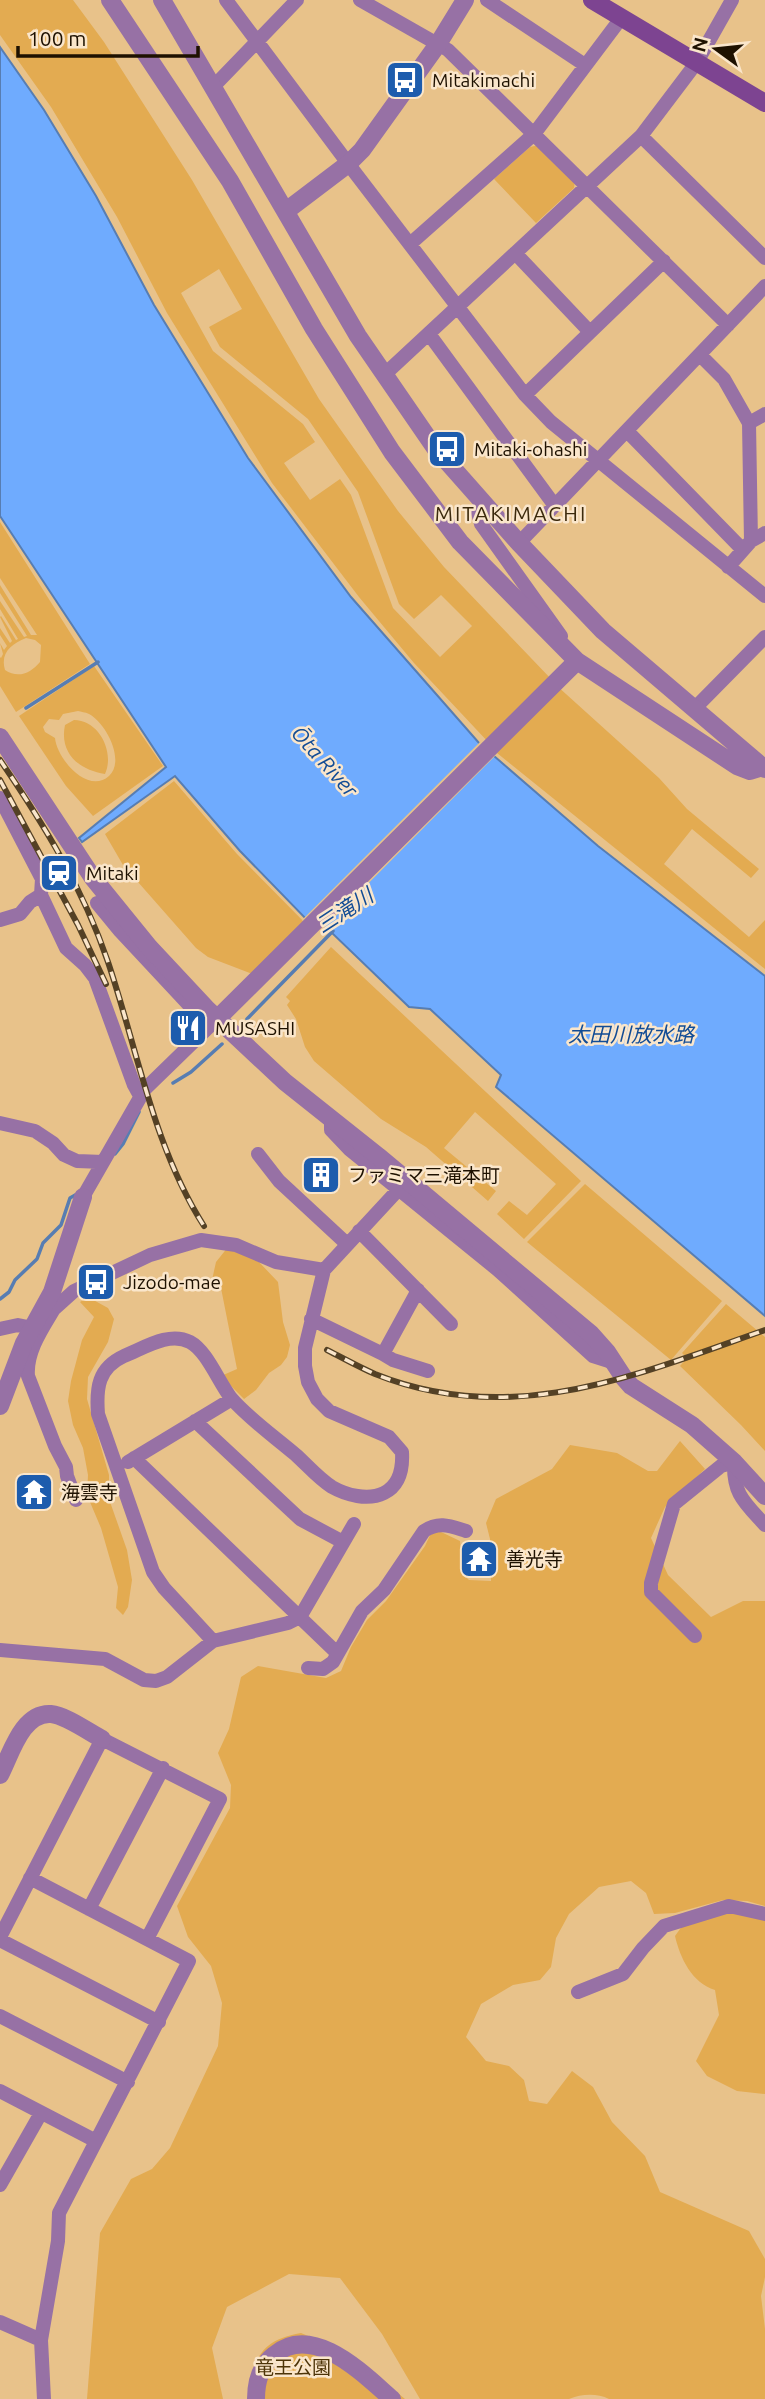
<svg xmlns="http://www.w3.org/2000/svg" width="765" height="2399" font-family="Ubuntu,'Noto Sans JP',sans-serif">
<rect width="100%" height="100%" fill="#e8c28a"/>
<!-- green -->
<path fill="#e3ab51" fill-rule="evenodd" d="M0,0H73L104,42L192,180L319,399L398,511L444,567L553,681L490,744L414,663L359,597L272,483L167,313L117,217L51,107L0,35ZM219,269L242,309L209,327L220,347L308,419L358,492L399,604L414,619L441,595L472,626L440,657L393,608L351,495L340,479L310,500L284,463L315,442L303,424L213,351L181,293Z
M539,145L575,181L574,188L536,223L494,179L530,147Z
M0,522L90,664L16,712L0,686V657L1,658L3,654L0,643L4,650L7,646L0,635V628L10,643L12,641L0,617L1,616L16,640L18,639L0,609V601L24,637L27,636L0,593V585L31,635H37L0,578ZM26,638L35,640L41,645L40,662C31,673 18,679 5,670C0,653 11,644 26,638Z
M94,666L163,766L93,816L66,786L19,716ZM78,711C81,712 85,712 89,714C105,722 126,760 109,776C88,795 57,759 55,738L45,732L43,727L49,719L59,720L63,714Z
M556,685L659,778L687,809L759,869L751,878L692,829L664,864L749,937L765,920V969L492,749Z
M74,720C99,720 115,752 105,774C79,770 59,753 65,725Z
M174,781L237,854L314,932L255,975L208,957L196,948L123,865L105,834Z
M331,947L581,1181L524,1239L497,1214L509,1201L527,1215L556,1184L475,1112L444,1148L496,1191L488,1201L426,1147L381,1119L314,1061L305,1047L296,1019L287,1005L290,1001L286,997Z
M585,1184L722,1301L671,1360L527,1242Z
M228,1247L259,1262L278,1282L283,1322L290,1345L287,1357L281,1365L269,1373L256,1390L244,1399L221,1376L237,1369L220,1283L212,1280L216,1262Z
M88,1297L108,1308L114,1319L108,1342L88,1377L87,1399L109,1475V1499L127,1550L132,1580L128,1607L123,1615L116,1608L118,1587L101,1528L87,1495L88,1475L83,1448L73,1425L68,1401L71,1381L82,1340L94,1317L80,1302Z
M726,1304L765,1337V1451L741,1425L680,1366L687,1358L682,1353Z
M680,1441L705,1469L665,1507L651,1538L668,1575L711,1617L743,1601H765V1906L747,1901L723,1900L675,1913L654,1914L646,1893L631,1881L599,1887L569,1914L556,1938L551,1967L540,1980L513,1985L481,2004L466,2037L486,2061L509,2066L524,2080L529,2101L547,2104L572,2071L593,2087L612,2122L645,2156L660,2192L749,2231L765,2259V2277L761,2296L765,2329V2399H609C597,2393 581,2394 569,2399H420L382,2334L340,2278L289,2274L227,2307L212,2348L223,2399H87L100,2233L131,2179L152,2169L170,2148L218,2046L222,2003L211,1966L188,1937L177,1906L230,1808L231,1785L218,1753L229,1729L241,1677L258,1666L326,1678L341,1671L351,1647L367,1620L386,1601L425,1546L431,1533L439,1531L460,1541L462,1573L469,1580L491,1581L490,1539L486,1523L496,1499L552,1469L570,1445L617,1453L648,1471H657Z
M725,1912L741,1913L765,1919V2094L737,2091L707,2076L696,2061L719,2015L715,1990C692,1983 680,1958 675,1936L685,1922Z
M301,2333C340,2348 373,2372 405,2399H251C251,2360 260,2340 301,2333Z"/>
<!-- water -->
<path fill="#6fabfe" stroke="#577db2" stroke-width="2" d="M0,47L44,110L96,196L154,305L248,458L351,597L479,743L598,846L765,976V1316L496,1087L501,1075L430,1009L409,1007L329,930L308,921L240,851L175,776L82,842L79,838L166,767L0,516Z"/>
<!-- pier -->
<path fill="#e8c28a" d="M481,741L497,754L321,931L306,924L302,920Z"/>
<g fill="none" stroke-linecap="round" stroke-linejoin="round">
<!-- stream -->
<path stroke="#577db2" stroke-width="3.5" d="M26,708L98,662
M247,1019L333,931
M173,1083L191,1072L222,1044
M115,1154L123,1144L139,1112
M0,1299L9,1292L15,1280L37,1259L43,1243L61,1225L70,1198L77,1194"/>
<!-- minor -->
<path stroke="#9771a5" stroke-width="14" d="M226,0L356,174L525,395L551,422L765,596
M360,0L448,50L728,325
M487,0L585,65
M214,86L297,0
M641,136L765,258
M410,244L534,134L622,17
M515,253L589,331
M429,334L555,506
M700,355L724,379L749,423L751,541
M384,375L641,136L697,62L732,0
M525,395L664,261
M749,423L765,414
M627,431L743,550
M485,505L478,513L481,524L561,636
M519,543L765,286
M728,567L751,541L765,533
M695,708L765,637
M0,798L42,879L41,895L66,948L85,965L95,978L134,1085L140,1096
M0,920L20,914L30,902L41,895
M331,1120V1130L349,1149L498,1270L593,1356L615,1363
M0,1123L35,1131L53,1143L64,1155L77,1161L103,1162
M258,1154L279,1181L347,1244
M83,1197L145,1089L217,1019L201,1013L189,1005L120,931L97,903
M359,1231L451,1324
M44,1305L54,1309L74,1291L150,1255L201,1240L236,1245L276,1262L324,1270
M54,1309C42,1329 26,1352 28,1376L55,1446L66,1467L67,1476L76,1500
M311,1319L383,1354L418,1290
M0,1329L18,1325L33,1328
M383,1354L393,1360L428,1371
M195,1421L300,1519L343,1542
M134,1458L337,1653
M128,1462L232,1399
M695,1636L651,1592V1583L674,1504L721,1466L734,1462C733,1494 744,1502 765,1525
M213,1641L164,1588L153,1572L98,1414C96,1388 98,1368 124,1356C144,1348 169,1331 190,1342C207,1351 219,1383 231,1398C248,1418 275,1437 296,1455C307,1465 319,1479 332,1487C346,1495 368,1501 384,1493C400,1485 403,1469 402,1452L389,1437L329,1411L317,1399L308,1382L305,1366V1348L324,1270L398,1190
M0,1650L105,1659L144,1680L156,1681L167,1677L213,1641L288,1623L300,1617L354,1524
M308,1668L323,1669L333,1662L362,1611L384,1590L424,1531C439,1521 450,1526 466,1531
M30,1878L189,1961L59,2213L58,2241L41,2340L44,2399
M89,1909L163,1768
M0,1937L102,1739L220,1799L147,1939
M0,1940L159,2022
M578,1992L623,1974L643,1948L664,1926L729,1906L765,1914
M0,2016L128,2082
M0,2091L96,2141
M0,2185L41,2113
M0,2322L41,2340"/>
<!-- tertiary -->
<path stroke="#9771a5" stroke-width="18" d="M110,0L230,181L314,329L392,452L460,542L577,661L737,766L750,771L763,767
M162,0L358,336L435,448L519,543L603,631L765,769
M286,211L348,164L362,150L438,44L465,0
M0,737L93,878L149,947L206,1008L285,1082L378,1156L591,1334L607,1352L624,1378L631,1386L692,1425L734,1462L765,1496
M217,1019L577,661
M0,1406L24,1343L52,1292L83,1197
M0,1775C11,1754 22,1712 51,1714C65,1715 89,1732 102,1739
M256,2399C256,2382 260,2366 274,2355C313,2322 363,2374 392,2399"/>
<!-- secondary -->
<path stroke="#7d4491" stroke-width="18" d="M592,0L765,103"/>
<!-- rail casing -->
<g stroke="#544125" stroke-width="6">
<path id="rail" d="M0,760C43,823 83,888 108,962C138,1051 153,1146 204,1226
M0,780L78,925L106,984
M327,1350C343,1358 359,1367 375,1374C512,1429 636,1375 765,1330"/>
</g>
<!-- rail -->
<use href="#rail" stroke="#fae6cb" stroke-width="3.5" stroke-dasharray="10" stroke-linecap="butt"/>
</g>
<!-- icons -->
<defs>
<g id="bus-square" transform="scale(2.0125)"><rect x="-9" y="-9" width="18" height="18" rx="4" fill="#1d5cad" stroke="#fae6cb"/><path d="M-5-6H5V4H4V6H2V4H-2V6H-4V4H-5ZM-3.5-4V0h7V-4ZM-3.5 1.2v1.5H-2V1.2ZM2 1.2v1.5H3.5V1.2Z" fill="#fff"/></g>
<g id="station-square" transform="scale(2.0125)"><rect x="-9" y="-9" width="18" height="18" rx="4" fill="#1d5cad" stroke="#fae6cb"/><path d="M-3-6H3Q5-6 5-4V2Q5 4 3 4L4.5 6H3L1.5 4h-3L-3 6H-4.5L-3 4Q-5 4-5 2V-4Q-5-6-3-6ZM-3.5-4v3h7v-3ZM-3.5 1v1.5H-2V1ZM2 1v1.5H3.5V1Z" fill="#fff"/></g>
<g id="restaurant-square" transform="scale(2.0125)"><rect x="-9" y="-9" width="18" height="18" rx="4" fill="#1d5cad" stroke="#fae6cb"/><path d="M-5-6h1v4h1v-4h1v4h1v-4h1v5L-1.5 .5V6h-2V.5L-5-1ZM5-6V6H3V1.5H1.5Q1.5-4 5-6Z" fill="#fff"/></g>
<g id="building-square" transform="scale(2.0125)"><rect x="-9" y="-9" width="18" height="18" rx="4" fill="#1d5cad" stroke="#fae6cb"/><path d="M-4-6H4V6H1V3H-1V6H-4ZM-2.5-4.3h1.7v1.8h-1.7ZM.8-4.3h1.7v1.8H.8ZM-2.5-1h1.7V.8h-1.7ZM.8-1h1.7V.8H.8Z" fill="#fff"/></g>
<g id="temple-square" transform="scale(2.0125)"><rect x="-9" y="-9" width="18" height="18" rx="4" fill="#1d5cad" stroke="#fae6cb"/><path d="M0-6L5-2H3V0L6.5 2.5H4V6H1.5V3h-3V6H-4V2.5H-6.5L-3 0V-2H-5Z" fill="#fff"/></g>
</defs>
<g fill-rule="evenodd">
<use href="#bus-square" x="405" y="80"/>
<use href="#bus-square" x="447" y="449"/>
<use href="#station-square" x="59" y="873"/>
<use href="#restaurant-square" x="188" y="1028"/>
<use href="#building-square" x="321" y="1175"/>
<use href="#bus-square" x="96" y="1282"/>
<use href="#temple-square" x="34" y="1492"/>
<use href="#temple-square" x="479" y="1559"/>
</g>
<g text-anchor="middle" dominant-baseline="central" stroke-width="5" stroke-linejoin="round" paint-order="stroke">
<!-- poi labels -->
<g font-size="19" fill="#1e1100" stroke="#fae6cb" text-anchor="start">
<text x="432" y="80">Mitakimachi</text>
<text x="474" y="449">Mitaki-ohashi</text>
<text x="86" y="873">Mitaki</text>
<text x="215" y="1028">MUSASHI</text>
<text x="348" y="1175">ファミマ三滝本町</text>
<text x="123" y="1282">Jizodo-mae</text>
<text x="61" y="1492">海雲寺</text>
<text x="506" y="1559">善光寺</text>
</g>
<!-- park labels -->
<g font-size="19" fill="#4d3408" stroke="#fae6cb">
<text x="293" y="2367">竜王公園</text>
</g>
<!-- neighbourhood labels -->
<g font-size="21" letter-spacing="2" fill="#3c2a0d" stroke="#fae6cb">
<text x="511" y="513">MITAKIMACHI</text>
</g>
<!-- water labels -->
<g font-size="21" font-style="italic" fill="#124c95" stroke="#fae6cb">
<text transform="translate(325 761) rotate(48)">Ōta River</text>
<text transform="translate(344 910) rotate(-33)">三滝川</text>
<text x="631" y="1034">太田川放水路</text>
</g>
</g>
<!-- north arrow -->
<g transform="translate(716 49) rotate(285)" stroke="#fae6cb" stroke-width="5" paint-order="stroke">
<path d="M0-5L12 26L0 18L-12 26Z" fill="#1e1100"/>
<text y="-10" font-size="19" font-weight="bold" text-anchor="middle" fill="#1e1100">N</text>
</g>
<!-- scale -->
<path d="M18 46v10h180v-10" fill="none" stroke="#1e1100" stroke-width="3.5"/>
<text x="28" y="46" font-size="21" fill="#1e1100" stroke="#fae6cb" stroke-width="5" paint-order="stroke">100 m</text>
</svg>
